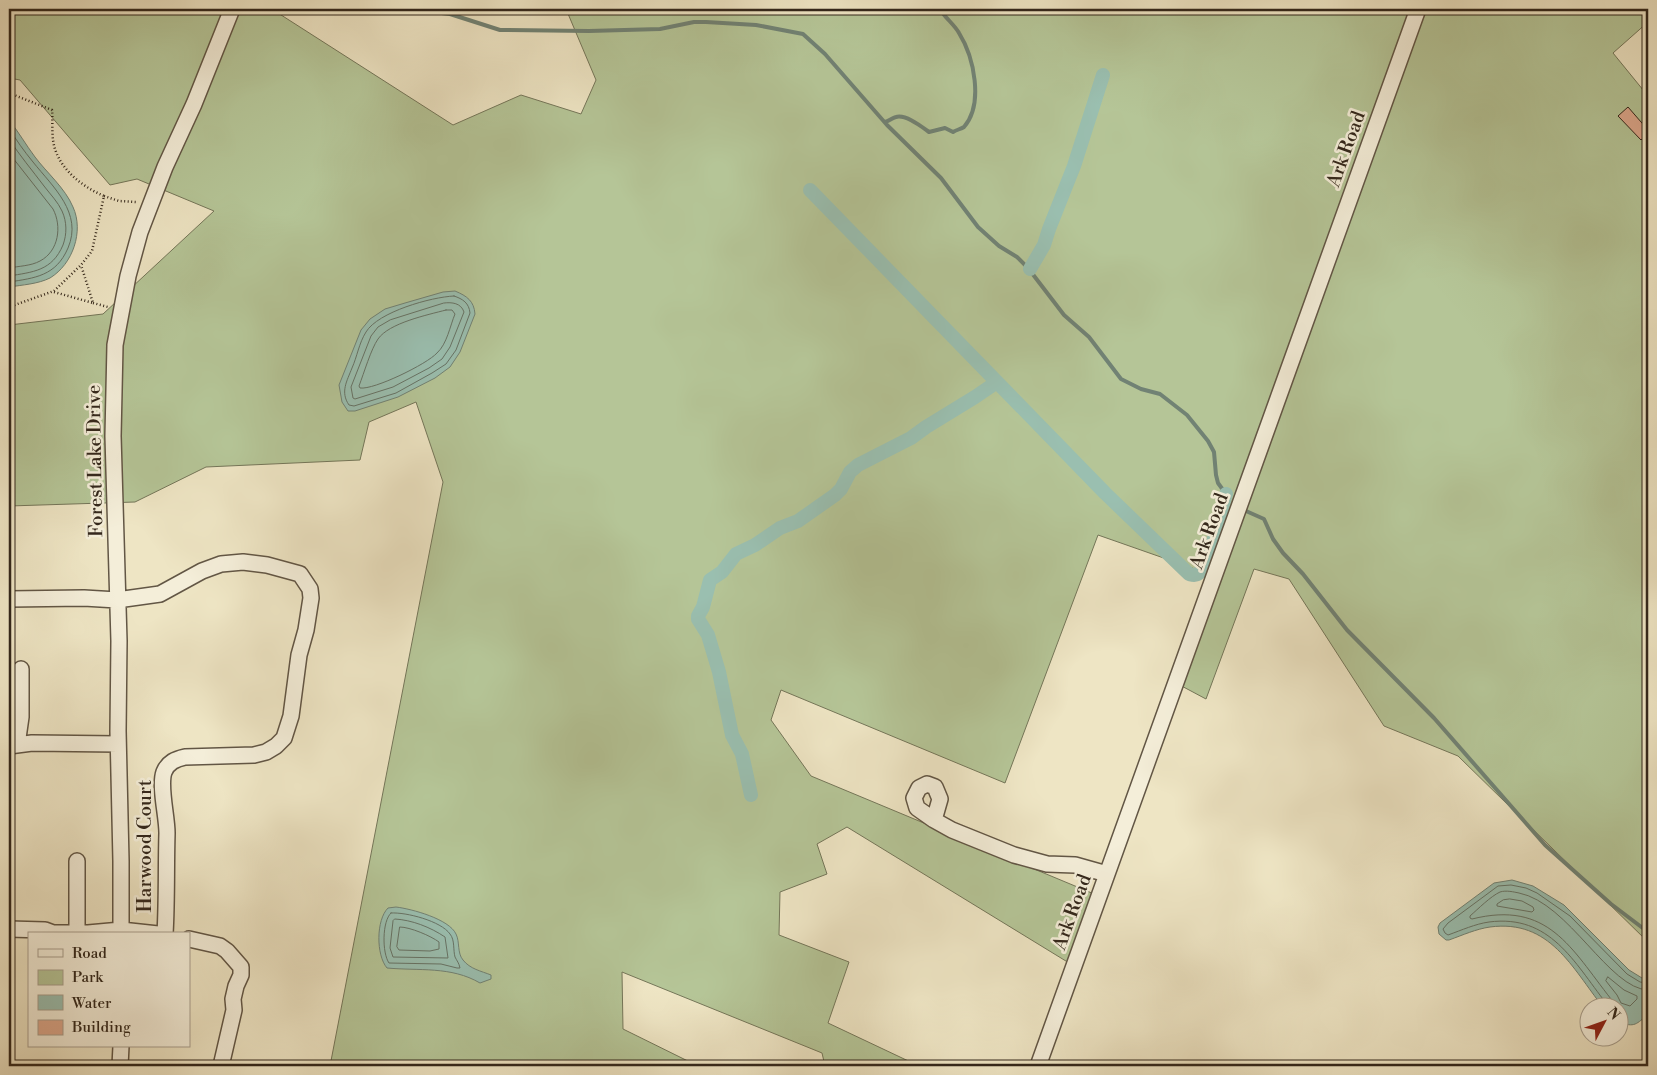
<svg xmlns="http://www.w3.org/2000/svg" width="1657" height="1075" font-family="'Libre Bodoni',serif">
<rect width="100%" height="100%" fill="#eee5c4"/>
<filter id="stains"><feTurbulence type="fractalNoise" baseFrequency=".004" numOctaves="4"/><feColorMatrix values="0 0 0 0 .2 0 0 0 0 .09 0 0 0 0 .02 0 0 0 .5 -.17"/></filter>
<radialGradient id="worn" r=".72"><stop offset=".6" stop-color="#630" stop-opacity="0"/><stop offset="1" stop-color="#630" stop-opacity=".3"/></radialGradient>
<!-- green -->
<path fill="#b5c597" stroke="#747659" d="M9,9H281L278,13L453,125L521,95L581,114L596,80L566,9H1648V22L1613,53L1648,96V942L1458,756L1384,726L1289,579L1254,569L1206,699L1176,683L1215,576L1098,535L1005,783L781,690L771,720L811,776L1099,896L1074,966L847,827L817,844L827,874L780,892L779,935L849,962L828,1023L919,1066H825L822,1053L622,972L623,1029L698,1066H330L443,482L416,402L369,422L360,460L206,467L135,502L9,506V325L103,314L214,211L137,179L110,185L20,80L9,78Z"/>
<!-- water -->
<path fill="#9abfb0" stroke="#718274" d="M9,120C18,131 26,145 35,157C47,173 65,188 73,207C84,231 73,264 50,278C38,284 22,285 9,287Z
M455,291C467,296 474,301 475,314L460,352L450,367L435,378L398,397L355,411H348L342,402L339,385L361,330L370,319L385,309L405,303L443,292Z
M1512,880L1533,886L1564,905L1629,970L1642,978H1648V1014C1637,1024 1634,1028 1620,1022V1008L1603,1007C1572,968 1550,919 1490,927C1476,929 1463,935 1449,940H1446L1439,934L1438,927L1440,923L1494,883Z
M396,907C412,909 449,919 456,934C460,942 457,953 463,960C470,969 481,971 491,975V979L480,983C451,966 419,971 387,968C376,955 376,920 388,908Z"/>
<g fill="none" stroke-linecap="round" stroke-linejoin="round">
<!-- shore -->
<path stroke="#667366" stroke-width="1" d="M9,128C16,140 24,151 33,162C53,187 83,213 68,248C56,276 35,278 9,282
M9,139C20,156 32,170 44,186C50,194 58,202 62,211C67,222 67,234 63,245C52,271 33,272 9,276
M9,153L53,209C62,226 59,251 40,261C31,266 19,266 9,268
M454,296C463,299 469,303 470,313L456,350L446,364L432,373L396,393L354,406L349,405C340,392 347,381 352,368C357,357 359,343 366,332C378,312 431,297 454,296Z
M444,303C452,302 461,303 464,312L450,347L442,359L429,368L393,387L355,399L353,398L351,387L371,336L378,327L390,320Z
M446,310H452L455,314C450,326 447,344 437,353C427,364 374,390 360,388L359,386C364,373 371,349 378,339C389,323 427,315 446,310Z
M1510,899L1522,901L1533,907L1534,910L1532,912L1497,906V904L1503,900Z
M391,913C406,912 441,921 450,934C455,940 453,950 455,957C457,961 459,963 460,968H457L441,964L389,963C382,953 382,921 391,913Z
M395,919C412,920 430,927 445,937L448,958L393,957L390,948L393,921Z
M400,927C410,927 431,936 439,942V949L430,951L399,950L397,947Z
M1608,977L1624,990L1637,996V999L1630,1006L1621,1003L1617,995L1606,981Z
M1607,1008L1606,1003C1574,962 1550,914 1489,922C1475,924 1462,930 1448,935L1445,933L1443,929L1448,923L1498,886L1511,885L1526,888L1537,893L1570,916L1627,974L1640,982L1648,983
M1613,1008L1611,999C1571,948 1548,900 1472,919L1470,918V916C1478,909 1491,896 1500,892C1506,890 1514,892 1519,893C1569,903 1609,989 1648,990"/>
<!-- stream -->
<path stroke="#718274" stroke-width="4" d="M408,9L450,14L500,30L589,31L660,29L694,22H706L756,25L803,34L825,54L887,125L941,178L978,227L999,246L1017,257L1028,268L1064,315L1089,337L1121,379L1141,389L1160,394L1187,415L1208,441L1214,452L1216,475L1218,483L1226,494
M885,122C889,121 892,118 896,117C906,114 922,127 929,132L945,128L953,132C956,130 961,129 964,127C984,104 974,57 959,33C954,24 945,18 940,9
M1246,511L1264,519L1273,539L1283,553L1303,574L1347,630L1434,718L1545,845L1611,904L1648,932"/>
<!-- canal -->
<path stroke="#9abfb0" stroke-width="14" d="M810,190L1105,493L1189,574C1193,575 1196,576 1200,572C1210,562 1221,510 1226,494
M1030,269L1044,245L1049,229L1074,166L1103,75
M751,795L742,754L732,735L719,672L708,635L698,619V616L703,607L710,580L722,572L736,554L755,545L780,528L798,521L835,495L841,489L850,472L858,465L911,438L926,427L975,397L997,382"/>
</g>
<!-- building -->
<path fill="#dda88d" stroke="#33271b" d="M1628,107L1648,130V133L1641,140L1618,116Z"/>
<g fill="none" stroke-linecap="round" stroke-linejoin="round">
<!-- minor casing -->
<g stroke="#625645" stroke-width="18">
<path id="minor" d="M9,599L84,598L117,600L160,594L202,571L221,564L243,562L267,565L300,574L310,589L311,598L306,630L299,655L291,716L284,738L276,746L266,752L254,755L185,757C176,759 168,762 164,772C159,786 167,816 167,833C166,867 167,900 165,934
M17,745L21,717V669
M9,746L32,743L118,744
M934,820L940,799L935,787L927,784L919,788L914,798L917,808L934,820L952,830L1014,855L1047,864L1075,865L1107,874
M77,861V934
M9,929L45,930L53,933H88L121,930L158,934
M121,934V861L118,731L119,641L113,436L115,345L128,276L140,232L165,167L194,104L232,9
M189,939L220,946L227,951L241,967V975L236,986L233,999L234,1010L221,1066
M120,1066L121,1046
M1038,1066L1418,9"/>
</g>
<!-- path -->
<path stroke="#33271b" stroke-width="2.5" stroke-dasharray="1 2.5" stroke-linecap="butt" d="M9,93L52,110C53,122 51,137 55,149C62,171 83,187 104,196L92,251L81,265L54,291L9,307
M104,196L119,201L136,202
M54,292L93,303L81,265
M93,303L108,307"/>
<!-- minor -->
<use href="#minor" stroke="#f4eed9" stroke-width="15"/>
</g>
<g text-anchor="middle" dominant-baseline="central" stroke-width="5" stroke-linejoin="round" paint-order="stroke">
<!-- street labels -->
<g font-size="19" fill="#33271b" stroke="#f4eed9">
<text transform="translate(1346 149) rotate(-70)">Ark Road</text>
<text transform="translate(95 461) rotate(-91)">Forest Lake Drive</text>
<text transform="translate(1209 531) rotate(-70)">Ark Road</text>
<text transform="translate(145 846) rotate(-90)">Harwood Court</text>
<text transform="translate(1072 912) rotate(-70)">Ark Road</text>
</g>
</g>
<!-- margin -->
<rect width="1657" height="1075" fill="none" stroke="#eee5c4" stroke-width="30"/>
<rect x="10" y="10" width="1637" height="1055" fill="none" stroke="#33271b" stroke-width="2.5"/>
<rect x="15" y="15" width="1627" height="1045" fill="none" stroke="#33271b"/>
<!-- legend -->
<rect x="28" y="932" width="162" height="115" fill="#f4eed9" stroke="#a79e8d"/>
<rect x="38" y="949" width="25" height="8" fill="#f4eed9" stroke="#a79e8d"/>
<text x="72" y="958" font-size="15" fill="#33271b">Road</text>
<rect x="38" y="970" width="25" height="15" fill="#b5c597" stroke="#a79e8d"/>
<text x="72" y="982" font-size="15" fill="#33271b">Park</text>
<rect x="38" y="995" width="25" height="15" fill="#9abfb0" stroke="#a79e8d"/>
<text x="72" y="1008" font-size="15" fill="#33271b">Water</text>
<rect x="38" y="1020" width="25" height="15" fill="#dda88d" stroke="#a79e8d"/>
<text x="72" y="1032" font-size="15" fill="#33271b">Building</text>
<!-- north arrow -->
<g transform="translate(1604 1022) rotate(49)"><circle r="24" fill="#f4eed9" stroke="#a79e8d"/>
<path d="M0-4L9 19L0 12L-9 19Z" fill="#8f2418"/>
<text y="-8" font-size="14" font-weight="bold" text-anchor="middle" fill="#33271b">N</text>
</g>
<rect width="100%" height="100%" filter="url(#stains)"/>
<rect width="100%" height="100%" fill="url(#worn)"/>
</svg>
